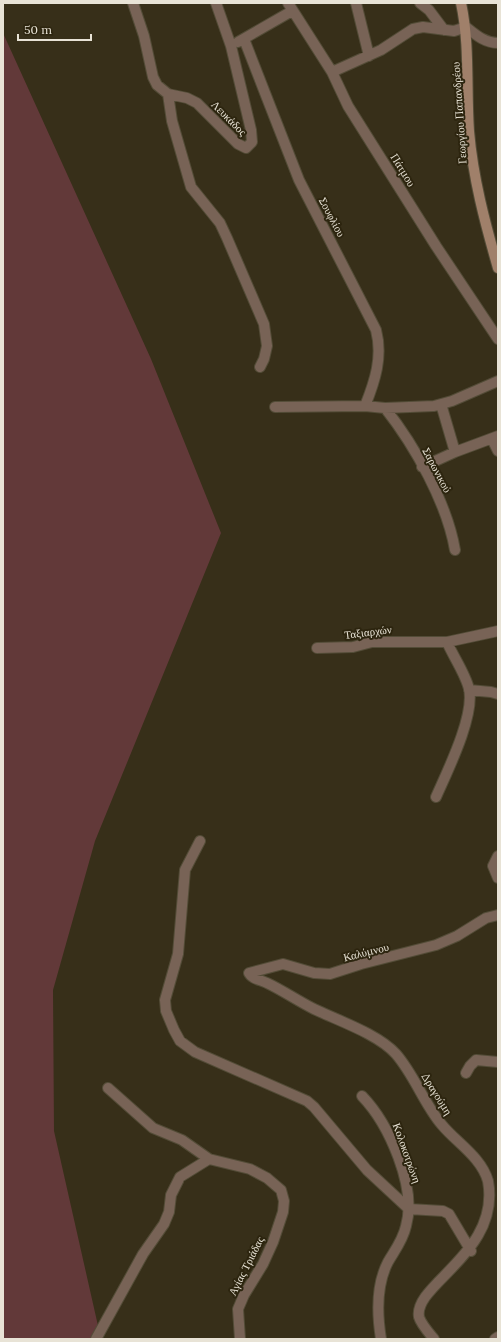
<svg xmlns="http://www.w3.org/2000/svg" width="501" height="1342" font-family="Lora,serif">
<rect width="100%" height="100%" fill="#372f19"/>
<!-- green -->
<path fill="#623939" d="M3,33L151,359L221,533L95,841L53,990L54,1131L101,1339H3Z"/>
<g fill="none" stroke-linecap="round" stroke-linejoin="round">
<!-- street casing -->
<g stroke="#534c37" stroke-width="12">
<path id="street" d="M133,3L144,36L153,77L157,85L168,94L187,98L197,103L238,144L246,148L252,142L251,130L231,46L216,3
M288,3L332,72L348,106L436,246L498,339
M356,3L369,56
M420,3L429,10L444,30
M244,39L299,180L376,330C383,357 375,381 365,406
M238,42L292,11
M332,72L381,50L413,29L423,27L454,31L466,27C476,35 485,43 498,43
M168,94L172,121L191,187L220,223L227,238L264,324L267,346L264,359L260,367
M441,404L455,452
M275,407L365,406L385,408L434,406L452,401L498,381
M385,408C415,446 447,503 455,550
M492,439L498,451
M422,467L455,452L498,436
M317,648L353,647L372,642H447L498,631
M469,690L491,692L498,694
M436,797C447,772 475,716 469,689C466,675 453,656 447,642
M200,841L185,870L178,954L165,1000L166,1011L174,1030L180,1041L195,1052L307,1101L314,1107L367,1170L409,1209L443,1211L449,1214L471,1251
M498,856L493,866L498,878
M466,1073L470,1066L476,1060L498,1062
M108,1088L153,1128L182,1140L209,1159L250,1169L267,1178L281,1190L284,1201L283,1212L273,1242L263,1264L244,1295L238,1309L240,1339
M362,1096C389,1124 417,1187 406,1226C403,1240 395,1250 388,1262C376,1285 377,1314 381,1339
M96,1339L143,1254L164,1224L169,1212L171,1195L180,1177L209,1159
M434,1339C429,1333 421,1324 419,1317C413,1284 501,1253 488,1181C481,1157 457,1143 442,1125C424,1104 415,1076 396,1054C378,1034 339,1021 314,1009C298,1001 282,990 267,983C261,980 252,979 249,973L283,964L314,973L330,974L361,964L436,945L457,936L486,918L498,915
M495,1339L498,1337"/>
</g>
<!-- secondary casing -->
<g stroke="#534c37" stroke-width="12">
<path id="secondary" d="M461,3C470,45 466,88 469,131C473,178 485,223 498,268"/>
</g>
<!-- street -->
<use href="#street" stroke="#786356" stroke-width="10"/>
<!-- secondary -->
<use href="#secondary" stroke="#a0806a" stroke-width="10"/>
</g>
<g text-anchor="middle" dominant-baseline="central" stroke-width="4" stroke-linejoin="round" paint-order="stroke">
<!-- street labels -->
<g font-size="11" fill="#e8e3d6" stroke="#2d250f">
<text transform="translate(459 113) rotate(-94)">Γεωργίου Παπανδρέου</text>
<text transform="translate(229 118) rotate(45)">Λευκάδος</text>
<text transform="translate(403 170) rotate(58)">Πάτμου</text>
<text transform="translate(332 217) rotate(62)">Σουφλίου</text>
<text transform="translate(437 470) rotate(62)">Σαρωνικού</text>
<text transform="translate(368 632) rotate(-7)">Ταξιαρχών</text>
<text transform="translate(366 952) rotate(-14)">Καλύμνου</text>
<text transform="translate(437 1094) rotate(58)">Δραγούμη</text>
<text transform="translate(407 1153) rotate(70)">Κολοκοτρώνη</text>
<text transform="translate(246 1266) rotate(-63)">Αγίας Τριάδας</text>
</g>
</g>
<!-- border -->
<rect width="501" height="1342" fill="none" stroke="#e8e3d6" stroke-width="8"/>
<!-- scale -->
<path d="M18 34v6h73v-6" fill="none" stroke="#e8e3d6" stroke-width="2"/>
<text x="24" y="34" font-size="12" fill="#e8e3d6" stroke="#2d250f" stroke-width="3" paint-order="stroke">50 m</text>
</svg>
